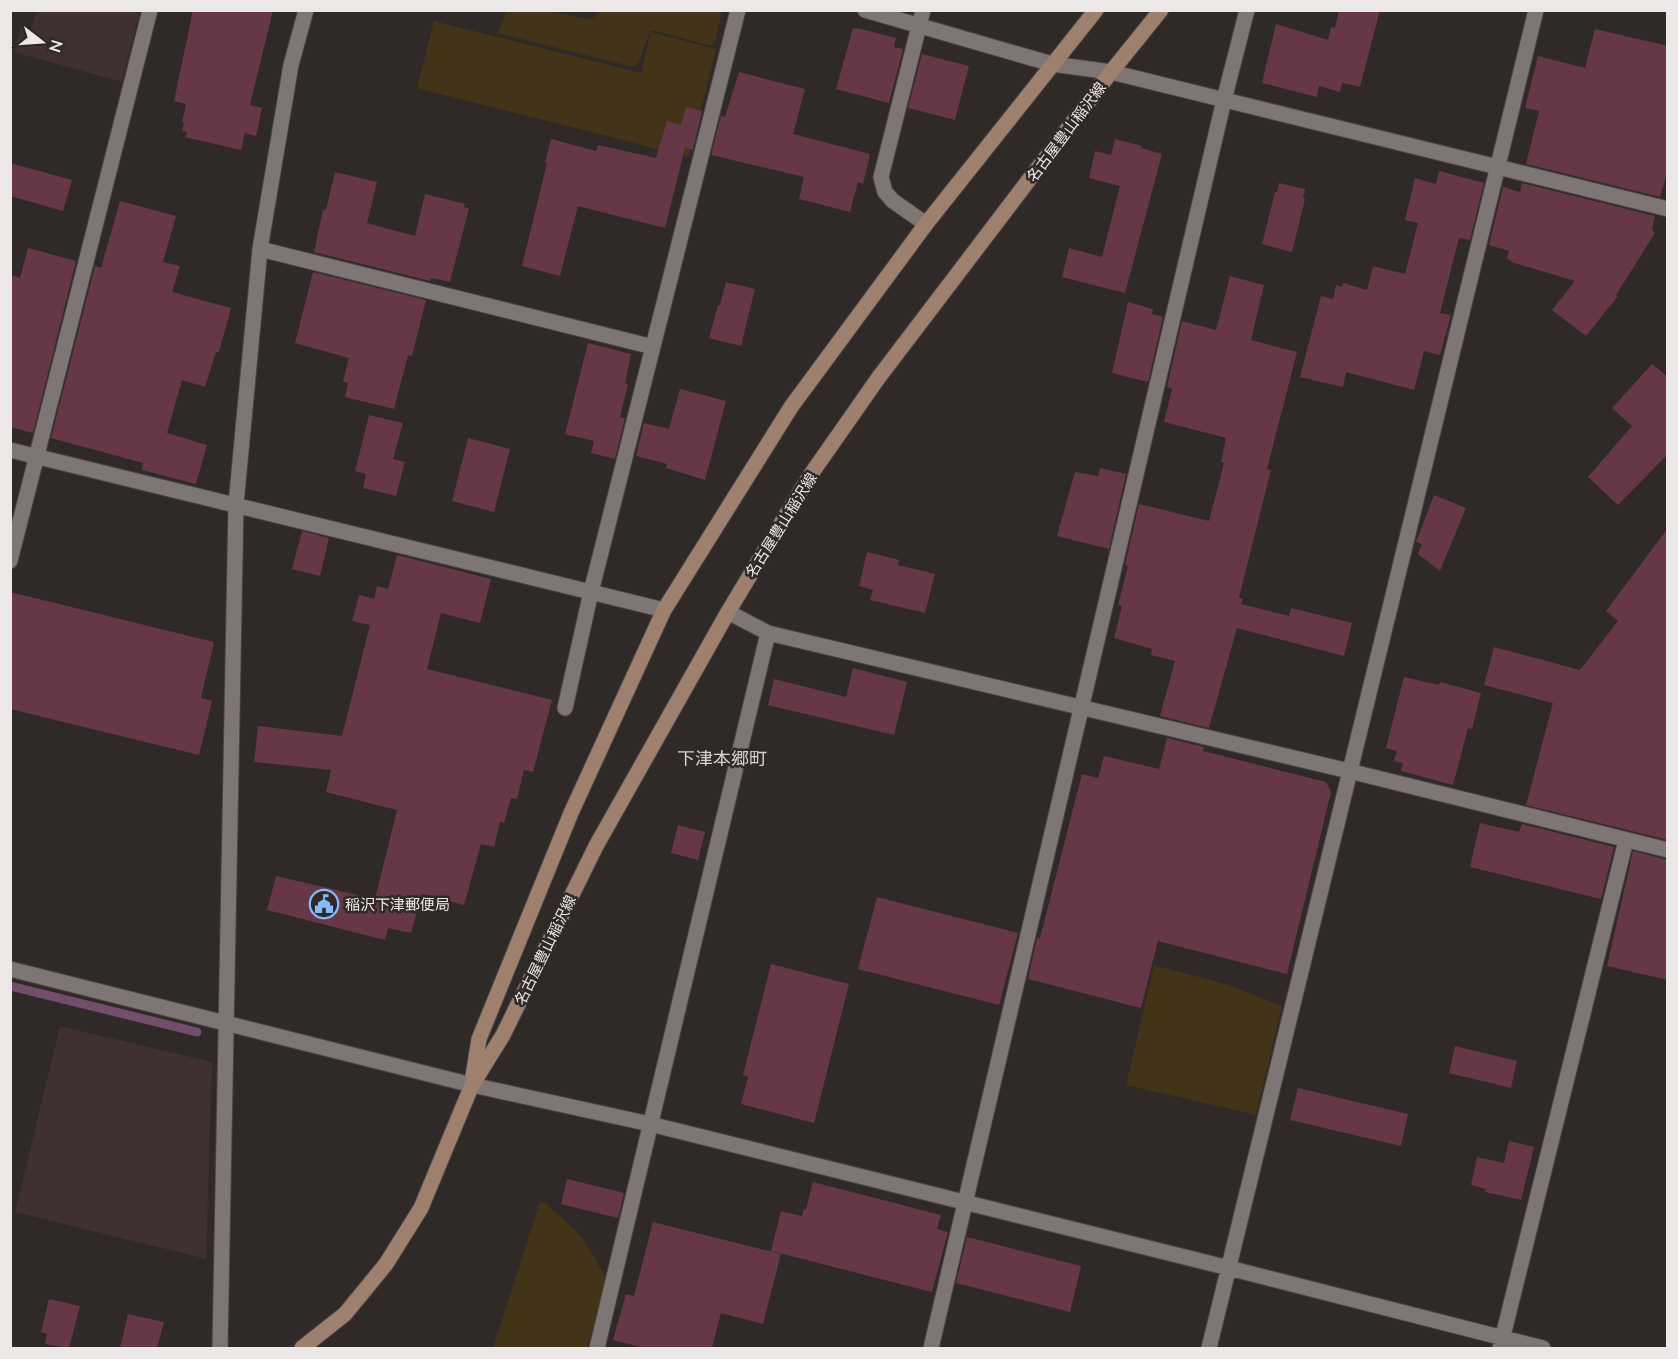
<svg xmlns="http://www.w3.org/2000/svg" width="1678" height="1359" font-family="Mulish,'Noto Sans JP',sans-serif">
<rect width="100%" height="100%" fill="#2f2928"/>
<!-- built -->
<path fill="#3e3130" d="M36,11H140L122,82L14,52L21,27L31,30Z
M60,1026L212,1062L206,1259L15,1212Z"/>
<!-- green -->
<path fill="#423319" d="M722,11L715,43L710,46L653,30L650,31L639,62L634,67L498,33L506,11H551L588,19H594L598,11Z
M434,21L641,73L651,32L716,49L689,157L417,88Z
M1154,965L1229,985L1282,1006L1256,1115L1126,1085Z
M540,1202L548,1204C553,1212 558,1214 565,1220C583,1236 595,1258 606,1279L587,1348H493Z"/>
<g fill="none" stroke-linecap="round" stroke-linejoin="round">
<!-- stream -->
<path stroke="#734d6c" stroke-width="9" d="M10,986L197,1032"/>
</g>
<!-- building -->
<path fill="#663847" d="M193,10H273L250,105L262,108L256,136L245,133L241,150L185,137L187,132L182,131L184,123L182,122L186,104L174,101Z
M1339,10H1380L1360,87L1342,83L1340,92L1319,86L1317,97L1262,83L1276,24L1328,40L1331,27L1335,28Z
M853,28L857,29V28L896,38L894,47L903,49L889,103L836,89Z
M1595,29L1668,46V169L1660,197L1526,164L1539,111L1525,108L1538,56L1585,68Z
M922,54L969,66L955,120L908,108Z
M739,72L805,89L793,134L870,154L863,184L858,182L850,212L799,199L804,177L711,155L721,116L725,117Z
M686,107L702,111L693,150L685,148L665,228L578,206L560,276L522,266L547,163H545L551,139L596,151L598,145L656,158L667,121L681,125Z
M1115,139L1142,146L1141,148L1162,154L1125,293L1062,277L1069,248L1102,257L1120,186L1089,178L1095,151L1111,155Z
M10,163L72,180L63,211L10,196Z
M1439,171L1484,183L1470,240L1459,238L1440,313L1451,315L1440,355L1424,351L1414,390L1346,372L1343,387L1300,377L1321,296L1333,299L1336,285L1342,287L1343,283L1367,290L1373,266L1405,274L1418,223L1405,220L1415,178L1436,184Z
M335,172L377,182L367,223L415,236L425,194L465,204L464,207L469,208L450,282L431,278L430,281L314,252L323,210H326Z
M1279,183L1305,189L1303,198L1305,199L1292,252L1262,244L1275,192H1277Z
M1522,183L1655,216L1652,230L1655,233L1616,295L1618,296L1586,336L1552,310L1575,281L1511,262L1512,261L1507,259L1509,251L1489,245L1503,187L1520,192Z
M120,201L176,216L163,262L180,266L172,292L231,308L219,352H216L205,387L182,380L167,433L207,445L196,484L142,470L143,463L51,438L95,266L101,268Z
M28,248L76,261L33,433L10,427V275L20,278Z
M313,272L426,300L412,356L408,355L394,409L345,397L348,383L343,382L349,358L295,343Z
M1230,276L1264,285L1251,340L1297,352L1267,469L1271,470L1239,598L1243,599L1241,604L1289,616L1291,608L1352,623L1344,656L1237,628L1209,728L1160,716L1175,661L1151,655L1152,649L1114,638L1122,606L1118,605L1128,566L1125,565L1139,504L1209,521L1224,463L1221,462L1226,438L1164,422L1172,389L1167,387L1182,321L1216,330Z
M726,282L755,289L741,346L709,338L718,305H720Z
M1128,302L1153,309L1152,314L1163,317L1148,382L1112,373Z
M588,343L631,354L625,384H628L620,417L625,418L615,459L591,453L594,441L565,434Z
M1652,364L1668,377V454L1618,505L1588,477L1632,426L1612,408Z
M680,389L726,401L705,480L666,468L667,464L636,456L644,423L669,429Z
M369,415L403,423L393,459L405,462L396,496L363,488L366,474L355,471Z
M468,438L510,449L494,512L452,501Z
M1100,468L1126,474L1109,549L1057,536L1075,472L1098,476Z
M1434,495L1466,508L1440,571L1418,554L1422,544L1416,542Z
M1668,528V840L1526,805L1553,703L1484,685L1494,647L1580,670L1618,621L1606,611Z
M302,531L329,538L320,576L292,569Z
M867,552L899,560L898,565L935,574L925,613L870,600L873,590L859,586Z
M397,555L491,579L480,623L441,613L427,669L552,700L533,772L524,770L517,799L511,798L504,823L500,822L494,847L481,844L464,905L422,894L411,933L388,928L385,940L267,910L276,876L375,899L397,810L326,792L331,770L254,762L258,726L342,736L370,625L352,621L359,595L374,599L377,586L388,589Z
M10,592L214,642L201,698L212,701L199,755L10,709Z
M853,668L907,682L894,735L768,705L774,679L846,697Z
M1404,677L1439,685L1440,682L1481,693L1472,729L1468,728L1453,785L1401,771L1403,763L1394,761L1397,751L1386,748Z
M1167,738L1204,747L1203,751L1326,782L1331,792L1287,974L1158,941L1141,1008L1028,979L1037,938H1040L1082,774L1098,778L1104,756L1159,769Z
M1480,823L1519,832L1522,824L1614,847L1601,899L1470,867Z
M678,825L705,832L698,860L671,853Z
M1633,851L1668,860V980L1607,966Z
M877,897L1018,933L999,1005L858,969Z
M771,964L849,984L814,1123L741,1104L748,1077L743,1075Z
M1455,1046L1517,1061L1511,1088L1449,1073Z
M1298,1088L1408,1114L1401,1146L1290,1120Z
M1509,1141L1534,1147L1521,1200L1485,1192L1486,1189L1471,1185L1477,1157L1504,1163Z
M567,1179L624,1193L618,1218L561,1204Z
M813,1182L941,1215L937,1229L948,1232L932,1292L771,1251L781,1211L802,1216L804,1209H806Z
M653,1222L781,1254L763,1324L721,1313L712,1348H645L613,1340L626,1294L634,1296Z
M967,1237L1081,1266L1070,1312L956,1283Z
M49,1299L80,1306L69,1348L45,1344L47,1334L41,1332Z
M128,1314L164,1322L157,1348H120Z"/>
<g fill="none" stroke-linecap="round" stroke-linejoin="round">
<!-- minor casing -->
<g stroke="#4a4545" stroke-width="17">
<path id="minor" d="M865,10L1052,64L1111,72L1668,209
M923,10L881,177L885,192L893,201L926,224
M260,249L653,347
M10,450L664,610
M10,561L150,10
M728,612L768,633L1349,771L1668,850
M565,708L591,592L738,10
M10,969L472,1085L650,1124L1229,1268L1543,1348
M220,1348L236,504L260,249L291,65L306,10
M597,1348L768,633
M931,1348L1224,100L1247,10
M1209,1348L1536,10
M1500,1348L1626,840"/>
</g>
<!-- secondary casing -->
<g stroke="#4a4545" stroke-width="17">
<path id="secondary" d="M473,1076L479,1039L571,813L664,610L791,407L926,224L1096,10
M302,1348L345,1314L386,1264L421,1208L472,1085L503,1035L596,846L728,612L809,477L879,377L1111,72L1161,10"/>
</g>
<!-- minor -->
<use href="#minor" stroke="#7e7675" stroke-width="15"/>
<!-- secondary -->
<use href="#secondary" stroke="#9f806e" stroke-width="15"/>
</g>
<!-- icons -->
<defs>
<g id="civic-ring" transform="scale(1.5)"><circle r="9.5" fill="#2f2928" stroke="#86bbfb" stroke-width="1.5"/><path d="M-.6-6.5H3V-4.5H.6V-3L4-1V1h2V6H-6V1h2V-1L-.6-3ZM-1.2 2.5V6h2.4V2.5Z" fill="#86bbfb"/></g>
</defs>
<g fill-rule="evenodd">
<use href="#civic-ring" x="324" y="904"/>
</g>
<g text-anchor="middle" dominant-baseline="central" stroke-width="5" stroke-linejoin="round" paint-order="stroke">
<!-- street labels -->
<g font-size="15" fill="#ede8e8" stroke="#2f2928">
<text transform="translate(1066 132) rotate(-53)">名古屋豊山稲沢線</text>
<text transform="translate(781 525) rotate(-58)">名古屋豊山稲沢線</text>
<text transform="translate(545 950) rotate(-64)">名古屋豊山稲沢線</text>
</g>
<!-- poi labels -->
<g font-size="15" fill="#ede8e8" stroke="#2f2928" text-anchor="start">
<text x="345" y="904">稲沢下津郵便局</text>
</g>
<!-- quarter labels -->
<g font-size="18" fill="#dad1d0" stroke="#2f2928">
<text x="722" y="758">下津本郷町</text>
</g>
</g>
<!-- border -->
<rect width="1678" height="1359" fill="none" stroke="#ede8e8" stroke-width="24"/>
<!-- north arrow -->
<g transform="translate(42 42) rotate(107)" stroke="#2f2928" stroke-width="4.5" paint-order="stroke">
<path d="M0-4.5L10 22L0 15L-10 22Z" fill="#ede8e8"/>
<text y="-9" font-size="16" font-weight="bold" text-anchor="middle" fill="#ede8e8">N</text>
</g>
</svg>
